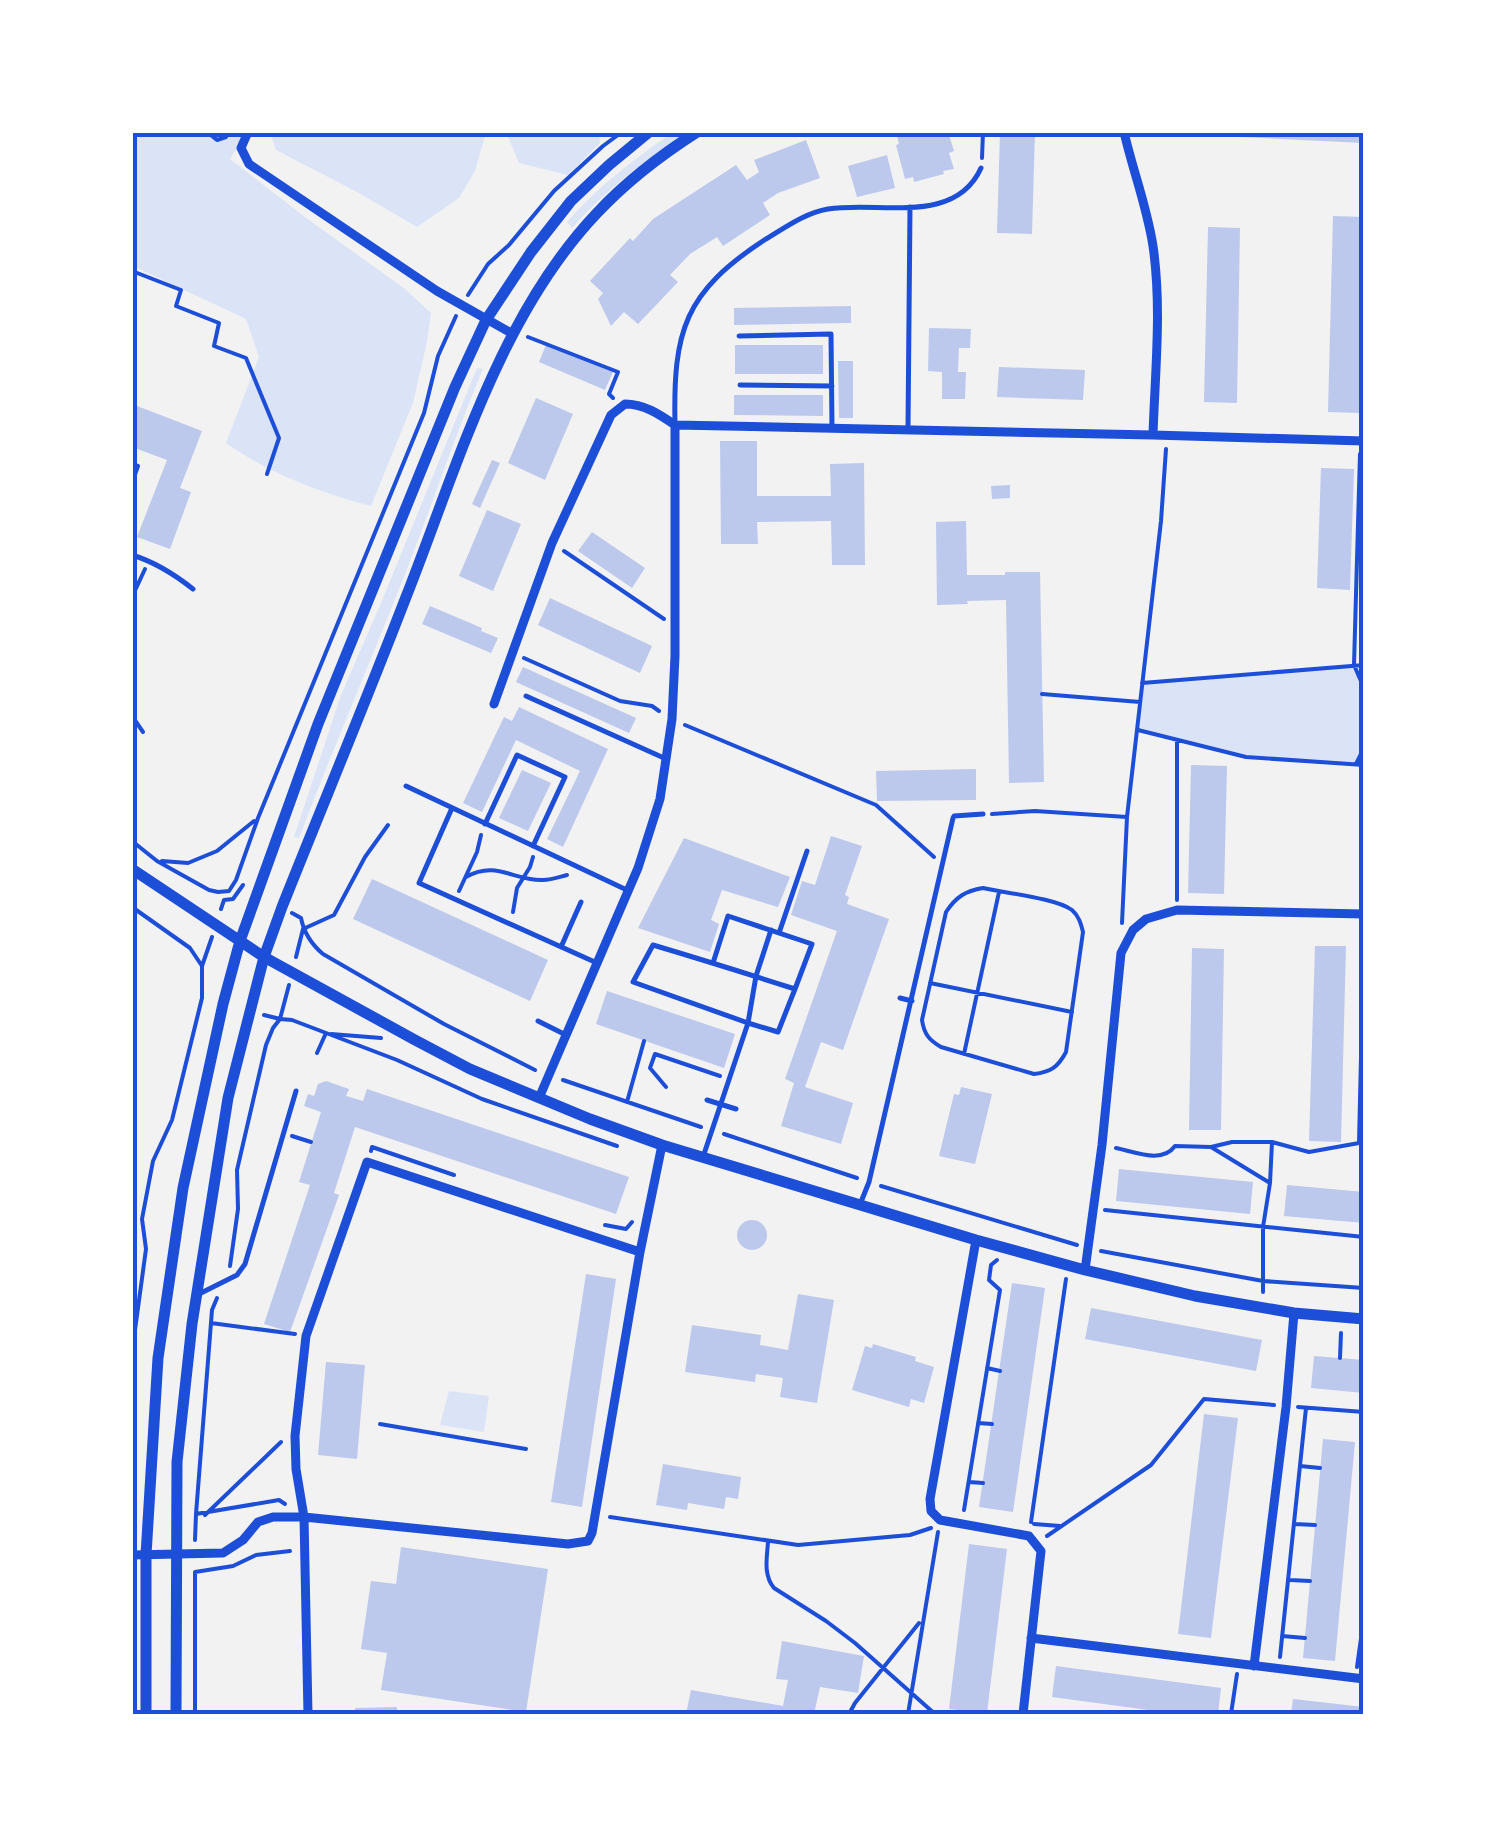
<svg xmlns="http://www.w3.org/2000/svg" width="1496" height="1847" font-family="'PT Serif',serif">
<rect width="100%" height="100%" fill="#f2f2f2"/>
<!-- green -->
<path fill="#dbe4f7" d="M132,133H246L230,159L305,217L405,289L431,313L427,342L413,403L371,506C321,493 268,473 226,443L259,357L246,319L133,266Z
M270,133L271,132L486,133L475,171L459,198L417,227L357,192L276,150Z
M509,133H599L600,143L568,175L519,163L508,137Z
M672,133H686C645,161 605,190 572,228L567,222C597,187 634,159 672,133Z
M477,368L483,369C455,435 433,503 407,569C372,659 333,748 299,838L294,837L341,695L381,603Z
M1363,665V765L1246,757L1138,730L1142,683Z
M449,1391L489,1396L484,1432L440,1425Z"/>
<!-- building -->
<path fill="#bdc9ec" d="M896,132H944L945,136L949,135L954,151L949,153L954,169L943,171L944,174L914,182L913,177L905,179L896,145L899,144Z
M1000,132H1035L1032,234L997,233Z
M1221,132H1364V143L1221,136Z
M806,140L820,178L778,193L763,203L770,215L723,246L717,237L690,254L670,275L678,282L638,324L624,312L611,326L598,299L603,293L590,281L630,238L633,241L653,219L736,165L747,180L759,172L754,160Z
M887,155L895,188L857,197L848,166Z
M1333,216L1364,217L1360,413L1328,412Z
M1208,227L1240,228L1237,403L1204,402Z
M851,306V323L734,325V308Z
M929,328L971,329L970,348H959L958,372H966L965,399H942V372L928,371Z
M546,345L613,372L605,390L539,362Z
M735,345H823V374H735Z
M838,361H853V418H839Z
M999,367L1085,370L1083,400L997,397Z
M734,395H823V416L734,415Z
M536,398L573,414L545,480L508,463Z
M132,404L202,431L180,488L191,492L170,549L137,537L167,460L132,447Z
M720,441H757V496H831L830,464L864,463L865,565H832L831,521L757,522L758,544H721Z
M492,460L500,463L480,508L472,504Z
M1321,468L1354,469L1350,590L1317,588Z
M1010,485V498L992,499L991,486Z
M487,510L521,524L493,591L459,576Z
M966,521L967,575H1005V572H1040L1044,782L1009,783L1006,600L967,601L968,604L937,605L936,522Z
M592,532L645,568L632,588L578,551Z
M550,598L652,646L640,673L538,625Z
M430,606L482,628L481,631L498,638L491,653L422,624Z
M523,667L636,718L629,733L516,682Z
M519,707L608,749L563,847L547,839L580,771L516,740L482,812L463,803L504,717L512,721Z
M1191,765L1227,766L1224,894L1188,893Z
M976,769V800L877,801L876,771Z
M522,770L551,783L528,831L499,818Z
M831,836L862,846L845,895L849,897L847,904L889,919L843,1050L821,1042L805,1087L853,1103L841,1144L781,1126L794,1083L785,1079L837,931L791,915L802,881L815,885Z
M684,838L790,877L778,907L722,890L711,920L719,924L710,952L638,928Z
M372,879L548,960L530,1001L353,919Z
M1315,946H1346L1341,1142L1309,1141Z
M1192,948L1224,949L1221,1130H1189Z
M607,991L735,1034L724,1068L596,1024Z
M326,1081L349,1089L346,1096L363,1101L367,1089L629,1177L616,1214L355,1127L334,1193L339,1195L290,1332L264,1324L310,1185L299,1182L321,1112L304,1106L308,1094L314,1096L318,1084Z
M961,1087L992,1094L975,1164L939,1156L954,1094L959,1095Z
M1119,1169L1253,1182L1250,1214L1116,1201Z
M1287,1185L1364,1192V1223L1284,1216Z
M737 1235a15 15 0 1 1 30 0a15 15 0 1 1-30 0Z
M586,1274L616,1279L582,1507L551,1502Z
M1012,1283L1045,1288L1013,1512L979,1507Z
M798,1294L834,1300L817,1403L780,1397L783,1378L756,1374L755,1382L685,1372L692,1325L761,1335L760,1345L788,1350Z
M1091,1308L1262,1340L1256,1371L1085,1339Z
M873,1344L916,1357L915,1361L934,1367L924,1403L911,1399L909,1407L852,1390L865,1346L872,1348Z
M1314,1356L1364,1360V1393L1311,1388Z
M326,1362L365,1365L357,1459L318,1455Z
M1204,1414L1238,1418L1211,1638L1178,1634Z
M1323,1439L1355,1442L1335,1661L1303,1658Z
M663,1464L741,1477L738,1499L726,1497L724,1509L688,1503L687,1510L656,1505Z
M969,1544L1007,1549L987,1713L949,1709Z
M401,1547L548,1569L526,1712L381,1690L387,1653L361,1649L371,1581L396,1584Z
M782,1641L864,1656L858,1693L820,1687L814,1714H686L691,1690L783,1706L788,1680L776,1679Z
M1056,1666L1221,1688L1218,1714H1178L1052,1697Z
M1293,1699L1364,1707V1714H1291Z
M397,1707V1714H355V1708Z"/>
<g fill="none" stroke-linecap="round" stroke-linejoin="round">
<!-- path -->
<path stroke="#1d4ed8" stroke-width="4" d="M207,132L217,140L226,137L229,132
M982,158L983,132
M132,271L181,290L176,306L219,323L214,346L246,358L279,438L267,474
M468,295L488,264L509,245L554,191L603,146L622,132
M528,337L618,372L609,394L613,398
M1360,454L1354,665L1364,688
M132,464L138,466L132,483
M564,551L664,619
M132,597L145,569
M524,658L620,701L652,706L659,711
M1142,683L1364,665
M1042,694L1140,702
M132,716L143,732
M685,725L876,805L934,857
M1138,730L1246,757L1364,765
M1356,764L1364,748
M992,814L1035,811L1127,817
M132,841L157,861L209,890L218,892L229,891L236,880L258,818L424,413L438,356L456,316
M162,861L188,863L217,851L254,821
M466,877C497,860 513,881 543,880C551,880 559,877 567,875
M983,888C1004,893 1056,898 1072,910C1079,916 1081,924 1083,932L1066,1052C1058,1067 1051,1072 1034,1074L941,1047C929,1040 924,1034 922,1020L946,912C956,897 965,891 983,888Z
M459,891L477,852L481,835
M1177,900V740
M132,907L190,948L202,966V998L172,1120L153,1161L142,1219L146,1249L132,1352
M221,909L224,900L233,899L243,885
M513,912L517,888L530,867L533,857
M292,913L301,918C304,933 311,944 323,954L444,1024L535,1070
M1122,923L1127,817L1161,521L1166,449
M296,957L303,929L334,915L365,857L388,825
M202,966L212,937
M930,983L1072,1012
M264,1015L280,1019L289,985
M331,1034L381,1038
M317,1053L326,1033
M964,1054L999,892
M563,1080L701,1127
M666,1087L650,1068L655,1054L720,1076
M627,1102L644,1041
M724,1134L857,1178
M292,1136L311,1142
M1211,1147L1270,1183
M1116,1148C1136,1152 1162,1164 1175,1146L1211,1147L1232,1142H1272L1309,1152L1359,1143L1364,928
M371,1151L372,1147L454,1175
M881,1186L1077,1245
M1105,1210L1364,1237
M605,1225L626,1229L632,1222
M1101,1251L1263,1281L1364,1288
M230,1266L238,1209L237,1170L266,1045L273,1028L280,1019L292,1020L397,1060L482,1099L617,1146
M1263,1292V1227L1270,1183L1272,1142
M217,1298L212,1310L196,1514L279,1500L285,1504
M211,1323L295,1334
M1340,1358L1341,1333
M987,1368L1000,1371
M1298,1407L1364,1412
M978,1423L992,1424
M380,1424L526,1449
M1300,1466L1320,1468
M969,1482L983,1483
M964,1510L1000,1290L989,1280L991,1265L997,1260
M205,1515L281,1442
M610,1517L798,1545L910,1535L931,1528
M1031,1522L1066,1279
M1034,1524L1060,1526
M1295,1524L1315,1525
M1047,1536L1151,1465L1204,1399L1274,1405
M195,1540L196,1514
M768,1542C767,1557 763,1575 774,1588L826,1621L855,1643L935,1714
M1290,1580L1310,1581
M1282,1636L1305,1638
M1280,1657L1306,1408
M1357,1667L1364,1617
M195,1714V1572L233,1566L256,1555L290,1551
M849,1714L855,1703L919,1623
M908,1714L938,1532
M1231,1714L1237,1674"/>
<!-- service -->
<path stroke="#1d4ed8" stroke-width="5" d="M739,336L831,334L832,427
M740,385L832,386
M675,425C673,331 684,292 766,239C786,227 805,213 828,209C879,201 955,226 981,168
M908,428L910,207
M132,555C155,562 174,574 193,589
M526,696L664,758
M406,786L629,891
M452,808L419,883L597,963
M485,824L517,755L565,777L533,846
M779,933L807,851
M561,947L581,902
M713,963L728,916L812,944L795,989
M900,998L912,1001
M538,1021L566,1035
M707,1100L736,1109
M704,1154L748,1023L633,982L653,945C700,959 748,974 795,989L778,1032L748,1023L756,976L771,930
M861,1202L869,1182L953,818L954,816L983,814
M199,1294L237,1275L245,1264L296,1091"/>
<!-- minor -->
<path stroke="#1d4ed8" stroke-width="9" d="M248,132L241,148L249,164L437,291L513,334
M1124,132C1133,171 1147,207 1153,246C1162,308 1155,372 1153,435L1364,441
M494,704L552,543L611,415L625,404C644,404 659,414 675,425L1153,435
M539,1098L638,868L660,799L672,719L675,656V425
M976,1240L930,1499L931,1511L940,1520L1029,1536L1041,1551L1023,1714
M1085,1270L1102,1145L1121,953L1133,930L1146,919L1177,910L1364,914
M132,1555L223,1553L243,1540L258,1522L273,1517H304L296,1469L295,1436L306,1336L367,1162L640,1252
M1031,1638L1364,1679
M1254,1666L1286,1407L1294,1313
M308,1714L304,1517L568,1544L588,1541L592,1533L640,1252L662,1145"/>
<!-- tertiary -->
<path stroke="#1d4ed8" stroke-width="11" d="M132,869L264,957L415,1040L470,1069L590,1119L662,1145L976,1240L1085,1270L1195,1296L1294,1313L1364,1319
M146,1714V1555L158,1358L183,1188L223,1004L240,941L318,724L455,387L486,320L531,252L571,201L609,165L649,132
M176,1714L177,1462L192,1324L228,1098L264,957L282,907C323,804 366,701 406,597C457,468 499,316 597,213C626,182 661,155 697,132"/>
</g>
<!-- border -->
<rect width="1496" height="1847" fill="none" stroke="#ffffff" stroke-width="270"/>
<rect x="135" y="135" width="1226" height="1577" fill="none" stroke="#1d4ed8" stroke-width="4"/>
</svg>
